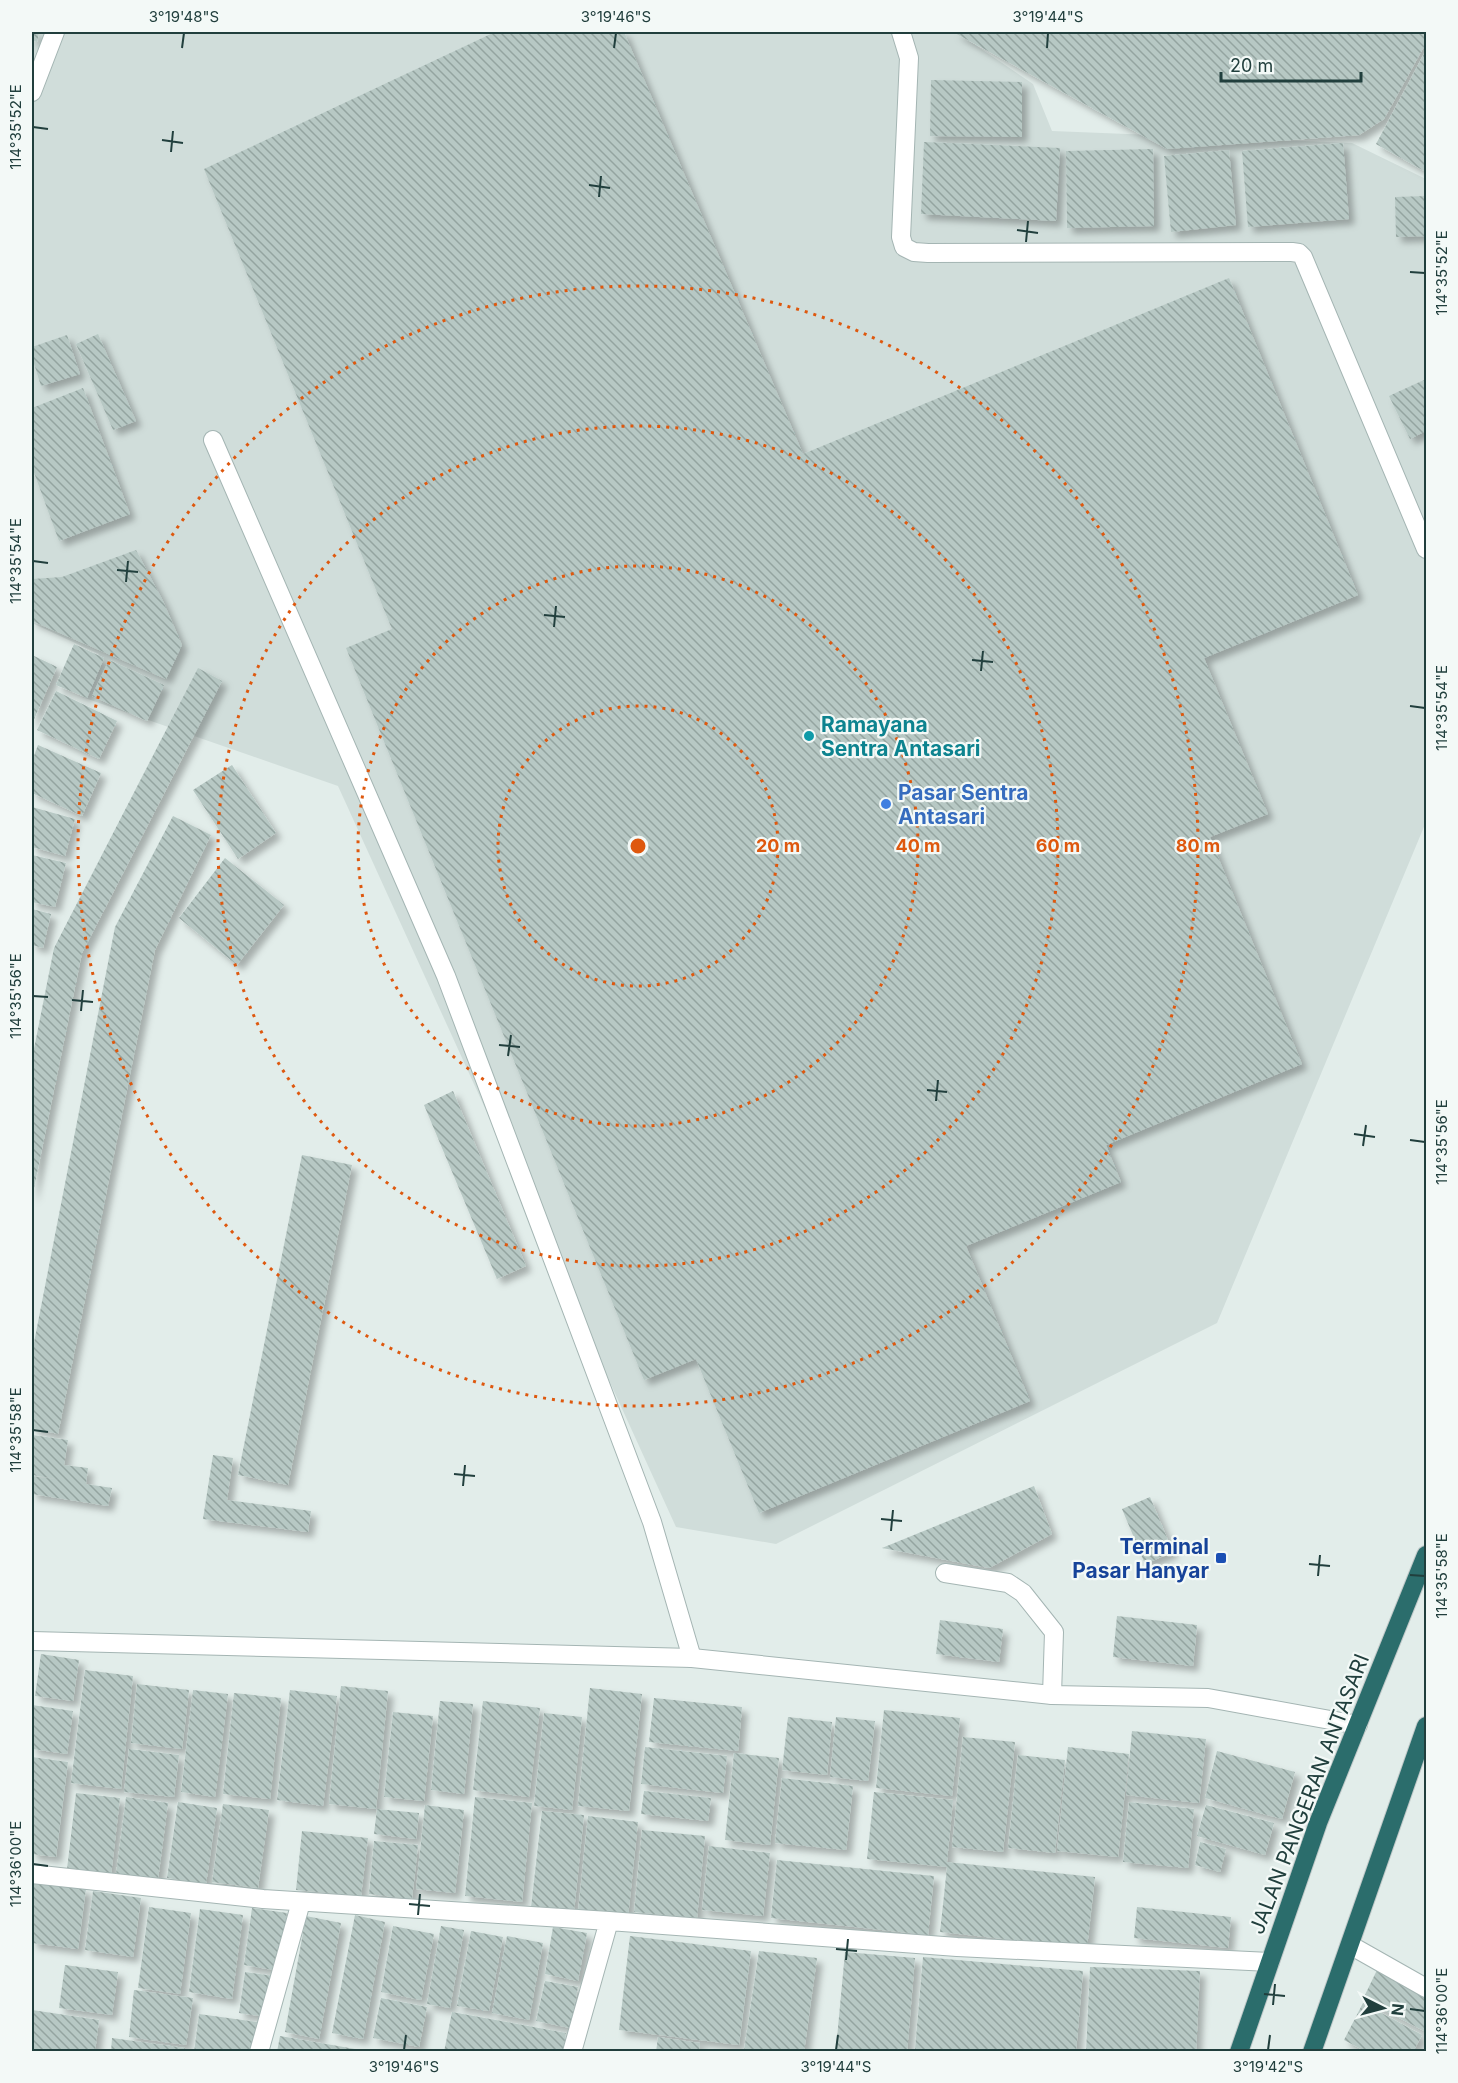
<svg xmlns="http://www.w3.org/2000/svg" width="1458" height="2083" font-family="Inter,sans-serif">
<defs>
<pattern id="building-back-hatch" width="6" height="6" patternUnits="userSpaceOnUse" patternTransform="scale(1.5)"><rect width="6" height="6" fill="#b7c8c4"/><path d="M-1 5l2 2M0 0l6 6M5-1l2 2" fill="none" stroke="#94a4a0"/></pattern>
<filter id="shadow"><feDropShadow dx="5.5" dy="5.5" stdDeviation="3" flood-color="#0004"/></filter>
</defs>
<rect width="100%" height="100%" fill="#e2edea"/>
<!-- built -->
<path fill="#d0ddda" d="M32,32H956L1033,84L1052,131L1352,143L1426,179V822L1217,1323L776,1544L676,1527L338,786L82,697L99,654L32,623Z"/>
<!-- building -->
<path fill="url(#building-back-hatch)" filter="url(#shadow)" d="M32,32H39L37,42L32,40Z
M495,32H624L803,454L1229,278L1358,595L1204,658L1268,814L1210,837L1302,1064L1106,1145L1121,1182L966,1246L1030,1401L759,1513L696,1359L644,1380L346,648L392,629L204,169Z
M953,32H1426V43L1384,119L1359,135L1167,149Z
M1426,50V172L1376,144Z
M931,80L1022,82V137L930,136Z
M924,142L1060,148L1056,221L921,214Z
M1343,143L1349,219L1248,227L1242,151Z
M1153,149L1154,226L1067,228L1066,151Z
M1229,150L1236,225L1171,232L1164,156Z
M1426,196V236L1396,237L1395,197Z
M98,334L136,421L113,430L76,344Z
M67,335L80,374L41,386L32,357V347Z
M1426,379V431L1410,439L1389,396Z
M83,388L130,514L59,541L32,467V408Z
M136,550L163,601L182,645L166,679L32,621V579L62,577Z
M74,644L104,658L87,698L56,685Z
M32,655L57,667L32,724Z
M109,660L164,685L147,721L92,696Z
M198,668L222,681L82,953L32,1198V1059L54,948Z
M56,691L117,721L99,759L37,730Z
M38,745L101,773L82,816L32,793V761Z
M232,765L276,833L238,859L193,790Z
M32,807L75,819L65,856L32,847Z
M173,816L211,835L155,950L58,1434L32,1428V1353L115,927Z
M32,855L66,863L55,907L32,902Z
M225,858L284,905L237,965L179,918Z
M32,909L51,914L43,948L32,945Z
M453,1091L526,1266L497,1279L424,1105Z
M302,1155L352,1165L288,1485L238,1475Z
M32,1435L68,1440L64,1465L88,1468L86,1484L112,1488L108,1506L32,1494V1476L62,1480L32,1475Z
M213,1455L233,1458L227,1500L311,1511L308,1532L203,1519Z
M1034,1486L1052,1534L989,1568L882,1548Z
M1150,1497L1173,1552L1145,1564L1122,1509Z
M1117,1616L1197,1625L1193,1666L1113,1657Z
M940,1620L1003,1629L999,1662L936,1654Z
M41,1654L79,1660L73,1701L35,1696Z
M85,1670L133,1676L121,1789L71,1783Z
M137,1684L189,1690L182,1749L131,1743Z
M341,1686L388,1691L376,1809L329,1804Z
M590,1688L642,1694L629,1811L578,1806Z
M193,1690L228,1694L215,1797L181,1792Z
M290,1690L337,1696L323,1806L277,1800Z
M234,1693L281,1698L270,1799L223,1794Z
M654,1698L742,1707L738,1751L649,1742Z
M440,1701L473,1704L464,1794L431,1790Z
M483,1701L540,1708L529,1797L473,1790Z
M32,1705L73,1711L67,1754L32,1749Z
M884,1710L960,1718L952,1796L876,1788Z
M393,1712L433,1716L424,1801L384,1797Z
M544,1713L582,1717L572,1810L534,1806Z
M788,1717L832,1722L827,1775L782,1770Z
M836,1717L875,1721L868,1781L830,1777Z
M1132,1731L1206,1739L1199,1803L1126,1795Z
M963,1737L1015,1742L1003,1852L952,1847Z
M645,1747L727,1756L723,1793L641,1784Z
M1068,1747L1129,1754L1118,1857L1057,1851Z
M129,1749L179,1755L174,1797L124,1792Z
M1217,1751L1295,1772L1282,1819L1205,1798Z
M734,1753L779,1758L770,1845L725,1840Z
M1018,1755L1065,1760L1055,1853L1008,1848Z
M32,1757L68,1762L56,1857L32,1854Z
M782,1778L853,1786L846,1850L775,1843Z
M644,1791L711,1798L708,1821L641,1814Z
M874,1792L953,1800L947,1862L1095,1877L1087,1948L940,1932L947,1867L867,1859Z
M76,1793L120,1798L111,1875L67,1869Z
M126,1797L168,1803L158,1880L116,1874Z
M475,1797L532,1803L522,1902L465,1896Z
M178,1802L217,1808L206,1884L167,1878Z
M1129,1802L1194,1809L1188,1868L1123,1862Z
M223,1804L269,1810L258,1888L212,1882Z
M425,1805L464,1810L455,1893L416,1889Z
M1206,1805L1274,1823L1265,1855L1197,1836Z
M377,1809L419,1813L416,1839L374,1834Z
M542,1811L584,1815L574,1912L531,1907Z
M588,1816L638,1822L628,1917L578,1912Z
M642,1830L705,1836L697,1918L634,1912Z
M302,1831L368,1838L361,1896L296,1890Z
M374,1841L418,1845L412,1899L369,1894Z
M1200,1842L1226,1849L1220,1872L1195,1865Z
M709,1846L770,1853L763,1916L702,1910Z
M777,1860L934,1876L928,1935L771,1918Z
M32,1882L86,1889L78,1949L32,1943Z
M93,1891L141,1898L133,1957L85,1950Z
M149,1907L191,1913L180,1994L138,1988Z
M1137,1907L1231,1917L1228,1948L1134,1938Z
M252,1908L287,1913L279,1971L244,1965Z
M200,1909L243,1915L232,1999L189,1992Z
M355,1915L385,1922L363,2039L332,2033Z
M306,1916L341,1923L319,2039L285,2032Z
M393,1926L434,1934L421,2000L381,1992Z
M441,1926L464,1930L450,2008L427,2004Z
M553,1927L587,1933L578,1981L545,1974Z
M471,1931L503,1937L489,2011L457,2006Z
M507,1936L543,1943L529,2020L492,2013Z
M630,1936L751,1951L739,2045L619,2030Z
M759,1951L817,1958L804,2052L744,2050Z
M845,1952L915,1958L907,2052H865L836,2049Z
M923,1957L1083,1971L1076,2052H942L915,2049Z
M65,1965L118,1972L112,2015L59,2008Z
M1090,1967L1200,1971L1196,2052H1086Z
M1377,1970L1426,1996V2032L1363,1999Z
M245,1972L274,1976L267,2017L239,2013Z
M545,1981L578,1987L570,2028L536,2021Z
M134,1990L193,1998L186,2045L129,2037Z
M381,1998L427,2007L419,2047L373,2038Z
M1363,2003L1422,2035L1413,2052H1367L1344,2040Z
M32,2010L99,2020L95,2052H32Z
M452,2012L566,2033L563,2052H444Z
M199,2014L257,2022L253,2052H194Z
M280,2036L361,2050V2052H277Z
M658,2037L700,2043L699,2052H656Z
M112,2038L185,2048V2052H111Z"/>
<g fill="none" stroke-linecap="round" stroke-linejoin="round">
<!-- lane casing -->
<g stroke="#a4b5b3" stroke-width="20">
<path id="lane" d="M213,440L446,976L652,1522L692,1658
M945,1573L1008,1583L1023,1593L1054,1632L1052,1695"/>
</g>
<!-- street casing -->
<g stroke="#a4b5b3" stroke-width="20">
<path id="street" d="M901,32L909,58L901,237L904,247L914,252L928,253L1292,252L1299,253L1303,257L1426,549
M32,92L55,32
M32,1641L692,1658L1052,1695L1208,1698L1358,1725
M32,1874L263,1899L609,1921L957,1947L1270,1962
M1350,1945L1426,1988
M259,2052L301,1902
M572,2052L609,1921"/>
</g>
<!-- highway casing -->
<g stroke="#c1c9c9" stroke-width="20">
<path id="highway" d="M1239,2052L1318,1823L1426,1555
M1312,2052L1426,1726"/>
</g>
<!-- lane -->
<use href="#lane" stroke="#fff" stroke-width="18"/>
<!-- street -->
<use href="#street" stroke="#fff" stroke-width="18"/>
<!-- highway -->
<use href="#highway" stroke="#2b6d6c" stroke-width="18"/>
</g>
<!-- ticks -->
<path fill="none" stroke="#213f3d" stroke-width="2" d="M182,48L184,33M614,48L616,33M1047,48L1048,33M33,127L48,129M162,140L183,143M171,152L173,131M589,185L610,188M599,197L601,176M1017,230L1038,233M1026,242L1028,221M1410,272L1425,273M33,561L48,563M117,570L138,572M126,582L128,561M544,615L565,617M554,627L556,606M972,660L993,662M981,671L983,651M1410,706L1425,708M33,996L48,997M72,1000L93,1002M81,1011L83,990M499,1045L520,1047M508,1056L511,1035M927,1090L947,1092M936,1101L938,1080M1354,1134L1375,1137M1410,1140L1425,1142M1363,1146L1366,1125M33,1430L48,1432M454,1474L475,1476M463,1486L465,1465M881,1519L902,1521M891,1531L893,1510M1309,1564L1330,1566M1410,1575L1425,1576M1318,1576L1320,1555M33,1864L48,1866M409,1904L430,1906M418,1915L420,1894M836,1949L857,1951M846,1960L848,1939M1264,1994L1285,1996M1273,2005L1275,1984M1410,2009L1425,2011M404,2050L406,2035M836,2050L838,2035M1268,2050L1270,2035"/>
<!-- distance rings -->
<g fill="none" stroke="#de580e" stroke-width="3" stroke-dasharray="3 6">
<circle cx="638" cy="846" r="140"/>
<circle cx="638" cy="846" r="280"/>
<circle cx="638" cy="846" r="420"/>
<circle cx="638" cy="846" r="560"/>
</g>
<!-- markers -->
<circle fill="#0f9aa8" stroke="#f3f9f7" stroke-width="2" cx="809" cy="736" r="6"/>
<circle fill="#3f7fe0" stroke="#f3f9f7" stroke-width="2" cx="886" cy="804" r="6"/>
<rect fill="#1a4fb4" stroke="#f3f9f7" stroke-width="2" x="1215" y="1552" width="12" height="12" rx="3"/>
<g text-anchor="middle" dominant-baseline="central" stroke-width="4.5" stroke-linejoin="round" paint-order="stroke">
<!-- culture labels -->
<g font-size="21" font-weight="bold" fill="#0d838f" stroke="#f3f9f7" text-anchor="start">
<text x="821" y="724">Ramayana<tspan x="821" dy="24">Sentra Antasari</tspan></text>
</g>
<!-- shop labels -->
<g font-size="21" font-weight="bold" fill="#366cbe" stroke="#f3f9f7" text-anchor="start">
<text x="898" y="792">Pasar Sentra<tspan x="898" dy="24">Antasari</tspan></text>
</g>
<!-- transit labels -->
<g font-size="21" font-weight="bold" fill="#164399" stroke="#f3f9f7" text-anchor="end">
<text x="1209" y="1546">Terminal<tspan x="1209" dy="24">Pasar Hanyar</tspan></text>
</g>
<!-- street labels -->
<g font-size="21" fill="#213f3d" stroke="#f3f9f7">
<text transform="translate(1309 1794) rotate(-69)">JALAN PANGERAN ANTASARI</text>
</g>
</g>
<circle cx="638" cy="846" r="9" fill="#de580e" stroke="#f3f9f7" stroke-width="3"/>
<g font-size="18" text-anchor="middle" font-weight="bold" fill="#de580e" stroke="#f3f9f7" stroke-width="4.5" stroke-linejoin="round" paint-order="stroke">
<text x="778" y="852">20 m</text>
<text x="918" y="852">40 m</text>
<text x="1058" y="852">60 m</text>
<text x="1198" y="852">80 m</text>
</g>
<!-- border -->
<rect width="1458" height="2083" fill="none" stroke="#f3f9f7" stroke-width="66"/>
<!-- north arrow -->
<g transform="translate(1383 2008) rotate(96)" stroke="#f3f9f7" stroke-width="4.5" paint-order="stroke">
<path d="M0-4.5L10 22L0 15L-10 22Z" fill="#213f3d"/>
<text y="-9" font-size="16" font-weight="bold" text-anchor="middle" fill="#213f3d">N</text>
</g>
<!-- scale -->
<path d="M1221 72v9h140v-9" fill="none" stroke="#213f3d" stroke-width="3"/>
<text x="1230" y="72" font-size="18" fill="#213f3d" stroke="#f3f9f7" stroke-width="4.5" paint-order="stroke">20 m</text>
<rect x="33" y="33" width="1392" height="2017" fill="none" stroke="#213f3d" stroke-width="2"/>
<g font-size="15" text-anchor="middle" fill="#213f3d">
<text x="184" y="22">3°19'48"S</text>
<text x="616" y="22">3°19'46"S</text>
<text x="1048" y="22">3°19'44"S</text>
<text transform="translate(16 127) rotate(-90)" y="5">114°35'52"E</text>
<text transform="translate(1442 273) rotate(-90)" y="5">114°35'52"E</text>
<text transform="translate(16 561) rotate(-90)" y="5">114°35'54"E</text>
<text transform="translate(1442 708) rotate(-90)" y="5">114°35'54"E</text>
<text transform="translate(16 996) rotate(-90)" y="5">114°35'56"E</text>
<text transform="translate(1442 1142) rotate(-90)" y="5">114°35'56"E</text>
<text transform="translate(16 1430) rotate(-90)" y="5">114°35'58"E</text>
<text transform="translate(1442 1576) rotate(-90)" y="5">114°35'58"E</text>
<text transform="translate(16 1864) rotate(-90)" y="5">114°36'00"E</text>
<text transform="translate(1442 2011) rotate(-90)" y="5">114°36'00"E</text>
<text x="404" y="2072">3°19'46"S</text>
<text x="836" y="2072">3°19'44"S</text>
<text x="1268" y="2072">3°19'42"S</text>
</g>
</svg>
